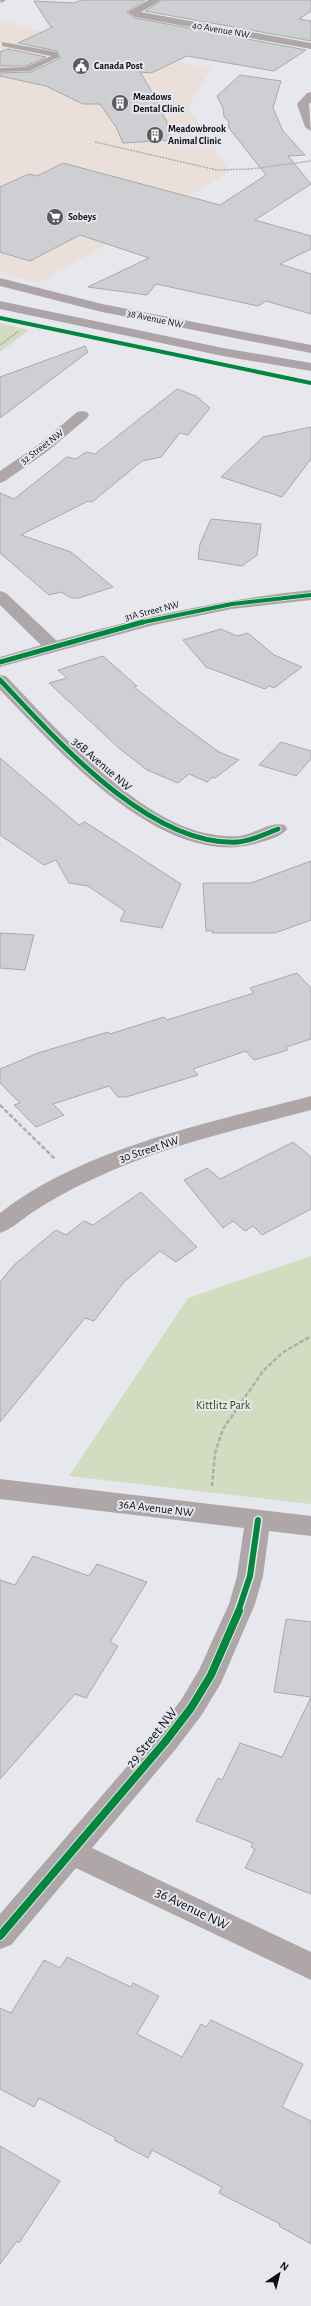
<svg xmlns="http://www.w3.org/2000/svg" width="311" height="2306" font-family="'Alegreya Sans',sans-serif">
<rect width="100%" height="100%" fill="#e7e8ed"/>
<!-- commercial -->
<path fill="#eae0d9" d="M0,19L81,44L212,68L188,107L230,172L40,283L0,273Z"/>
<!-- green -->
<path fill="#d2dcc0" d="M0,323L29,330L0,352Z
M311,1256V1504L69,1476L188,1298Z"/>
<!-- building -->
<path fill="#cecfd2" stroke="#a8a9ac" d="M82,0H145L127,12L135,18L306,50L274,71L187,56L151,73L140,72L160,105H157L166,120L172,140L123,143L116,127L100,104H83L46,86L0,76V73L31,72L60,58L57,51L18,43L53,27L50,26L34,1L74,3Z
M162,0H311V11L299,19L311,21V41L145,11Z
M8,49L46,57L26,66H0V52Z
M240,75L281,81L273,108L283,131L305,155L288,156L311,184L255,220L311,236V249L280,264L311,274V314L266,301L258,306L156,284L147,295L88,287L149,258L80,235L30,261L0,252V187L29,174L37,176L63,163L220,205L266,175L228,127L229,122L224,117L223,108L217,96Z
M85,346L88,352L0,418V377Z
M177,389L196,396L210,408L188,435L180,433L161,457L142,461L92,502L88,501L21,535L71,552L113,587L79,598H71L61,592L49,595L0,553V493L14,499L67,457L76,459L86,452L95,454Z
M311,427V459L282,497L221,477L263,437Z
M211,519L261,524L257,555L242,566L198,559L200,544Z
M221,629L237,636L248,633L274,655L302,667L274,688L269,686L265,689L206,667L183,640Z
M103,656L137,686L134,687L178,722L219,752L239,760L215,778L213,777L207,782L189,774L178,783L147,770L120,749L49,683L67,678L58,670Z
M281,742L311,751V759L296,776L259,765Z
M0,758L79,825L85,822L181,884L162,928L120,921L125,911L88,886L69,883L56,860L44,865L0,835Z
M311,861V920L275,933H212L213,931H206L203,883H251Z
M0,933L34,935L25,970L0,968Z
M297,973L311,988V1039L286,1047L288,1050L254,1060L246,1051L193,1069L198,1075L126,1097H118L109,1086L53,1104L64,1115L36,1127L14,1105L20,1103L0,1083V1069L38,1053L108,1032L110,1034L164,1017L167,1020L254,993L250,988Z
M293,1142L311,1157V1209L262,1235L253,1226L245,1231L233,1221L223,1228L184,1180L207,1168L220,1179Z
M141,1192L197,1247L176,1262L160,1251L124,1282L94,1321L85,1318L0,1422V1282L14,1265L56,1230L66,1235L84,1221L93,1225Z
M33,1556L89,1576L97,1564L147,1582L110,1642L118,1646L86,1698L75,1694L0,1779V1580L15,1585Z
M286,1619L311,1622V1894L245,1868L255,1849L251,1847L253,1843L196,1821L218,1778L222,1780L240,1743L282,1757L311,1697L274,1692Z
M67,1957L131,1987L133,1983L159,1996L137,2034L182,2057L201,2024L206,2027L211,2020L303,2064L282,2107L311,2121V2244L279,2226L280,2224L219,2193L222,2187L152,2150L148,2158L114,2140L116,2138L39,2098L34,2107L0,2089V2008L11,2013L44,1960L60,1968Z
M0,2146L60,2181L19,2243L17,2241L0,2264Z"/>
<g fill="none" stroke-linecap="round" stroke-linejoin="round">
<!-- path-far1 -->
<path stroke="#b0acad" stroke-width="1.5" stroke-dasharray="2 1" stroke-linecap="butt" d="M95,142L217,170L251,169L311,161
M0,345L19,331"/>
<!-- path -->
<path stroke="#b0acad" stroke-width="2.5" stroke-dasharray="4.5 2" stroke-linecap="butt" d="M0,1105L55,1159
M212,1486L215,1453L223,1429L263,1371L282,1353L311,1336"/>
<!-- service -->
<path fill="#aea6a7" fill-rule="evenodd" d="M2,42L57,52L59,57L30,71L0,72V68L26,67L51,56L2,46Z"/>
<!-- minor -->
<path fill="#aea6a7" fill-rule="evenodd" d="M148,0H161L141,12L311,43V49L135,17L128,12Z
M311,92V102L309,104L311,131L305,127L297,104L307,93Z
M82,411L87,412L89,415L87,418L48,451L5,481L0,483V471L38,445L77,412Z
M0,591L6,593L58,642L60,646L58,650H46L0,605Z
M0,675L6,676C56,728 133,817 205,833C216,835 233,838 244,835C258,832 270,821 285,825L287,829C282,837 265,841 255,844C161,869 58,750 0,690Z
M311,1096V1110C237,1130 161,1146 91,1180C71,1189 51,1200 33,1212C22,1219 12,1229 0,1233V1213C85,1147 209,1123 311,1096Z
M0,1479L311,1516V1536L269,1531L263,1576L255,1604L221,1683L201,1716L175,1750L92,1848L311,1952V1980L76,1868L11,1945L0,1949V1914L155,1734L181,1700L199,1670L229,1604L237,1576L244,1528L0,1499Z"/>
<!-- tertiary -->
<path fill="#aea6a7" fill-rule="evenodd" d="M311,590V600L232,609L154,625L0,667V657C102,626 205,601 311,590Z"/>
<!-- secondary -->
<path fill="#aca4a7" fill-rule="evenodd" d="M0,0H6L1,3Z
M0,278L102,304L311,345V353L102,312L0,286Z
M0,301L223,348L311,363V371L223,356L0,309Z"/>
<!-- cycleway-far3 casing -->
<g stroke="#e5e7ef" stroke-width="5.5">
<path id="cycleway-far3" d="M0,318L311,383
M139,623L232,604L311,595"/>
</g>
<!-- cycleway-far2 casing -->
<g stroke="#e5e7ef" stroke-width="7">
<path id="cycleway-far2" d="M0,662L143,622
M0,680C56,739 149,847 238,842C252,841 265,834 278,829"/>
</g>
<!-- cycleway-far1 casing -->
<g stroke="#e5e7ef" stroke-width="9">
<path id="cycleway-far1" d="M238,1612L250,1576L258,1520"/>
</g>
<!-- cycleway casing -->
<g stroke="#e5e7ef" stroke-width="10">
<path id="cycleway" d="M0,1936L165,1742L191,1708L211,1675L239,1611"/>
</g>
<!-- cycleway-far3 -->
<use href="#cycleway-far3" stroke="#00873e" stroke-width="4"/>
<!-- cycleway-far2 -->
<use href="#cycleway-far2" stroke="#00873e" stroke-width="5"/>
<!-- cycleway-far1 -->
<use href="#cycleway-far1" stroke="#00873e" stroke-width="6"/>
<!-- cycleway -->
<use href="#cycleway" stroke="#00873e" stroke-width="8"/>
</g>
<!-- icons -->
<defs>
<g id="civic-disc" transform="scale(0.9)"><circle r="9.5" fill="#595a5d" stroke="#e5e7ef"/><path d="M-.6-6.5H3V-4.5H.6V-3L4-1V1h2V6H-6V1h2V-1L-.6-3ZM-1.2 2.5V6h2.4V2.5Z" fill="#fff"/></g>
<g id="building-disc" transform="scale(0.9)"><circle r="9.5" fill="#595a5d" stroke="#e5e7ef"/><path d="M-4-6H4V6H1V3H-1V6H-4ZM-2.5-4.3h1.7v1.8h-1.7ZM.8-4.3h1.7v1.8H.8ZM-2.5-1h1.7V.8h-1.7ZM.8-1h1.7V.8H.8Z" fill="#fff"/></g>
<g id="supermarket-disc" transform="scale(0.9)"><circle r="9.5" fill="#595a5d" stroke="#e5e7ef"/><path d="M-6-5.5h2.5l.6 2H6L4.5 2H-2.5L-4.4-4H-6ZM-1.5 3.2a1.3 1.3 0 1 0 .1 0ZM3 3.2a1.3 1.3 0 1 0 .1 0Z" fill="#fff"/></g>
</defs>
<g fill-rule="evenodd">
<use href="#civic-disc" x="81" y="66"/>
<use href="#building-disc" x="120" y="103"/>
<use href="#building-disc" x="155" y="135"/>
<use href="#supermarket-disc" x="55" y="217"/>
</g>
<g text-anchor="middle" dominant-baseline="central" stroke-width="4" stroke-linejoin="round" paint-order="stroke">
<!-- far-street labels -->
<g font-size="10" fill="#0d0e10" stroke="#e5e7ef">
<text transform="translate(221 30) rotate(10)">40 Avenue NW</text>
<text transform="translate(155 319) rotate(12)">38 Avenue NW</text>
<text transform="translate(42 447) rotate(-37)">32 Street NW</text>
<text transform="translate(152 611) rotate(-14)">31A Street NW</text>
</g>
<!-- far-poi labels -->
<g font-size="10" font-weight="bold" fill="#0d0e10" stroke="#e5e7ef" text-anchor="start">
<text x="94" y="66">Canada Post</text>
<text x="133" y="97">Meadows<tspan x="133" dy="12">Dental Clinic</tspan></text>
<text x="168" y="129">Meadowbrook<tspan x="168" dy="12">Animal Clinic</tspan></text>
<text x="68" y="217">Sobeys</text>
</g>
<!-- street labels -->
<g font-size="12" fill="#0d0e10" stroke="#e5e7ef">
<text transform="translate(102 764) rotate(41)">36B Avenue NW</text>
<text transform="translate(149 1149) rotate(-18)">30 Street NW</text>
<text transform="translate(156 1508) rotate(7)">36A Avenue NW</text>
</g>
<!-- park labels -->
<g font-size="12" fill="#3a4b00" stroke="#e5e7ef">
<text x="223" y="1405">Kittlitz Park</text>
</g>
<!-- near-street labels -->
<g font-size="14" fill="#0d0e10" stroke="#e5e7ef">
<text transform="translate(152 1738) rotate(-51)">29 Street NW</text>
<text transform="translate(192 1909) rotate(26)">36 Avenue NW</text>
</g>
</g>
<!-- north arrow -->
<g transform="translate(279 2274) rotate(35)" stroke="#e5e7ef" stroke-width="3" paint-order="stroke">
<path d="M0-3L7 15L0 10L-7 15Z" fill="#0d0e10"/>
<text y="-6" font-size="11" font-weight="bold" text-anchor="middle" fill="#0d0e10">N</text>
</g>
</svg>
